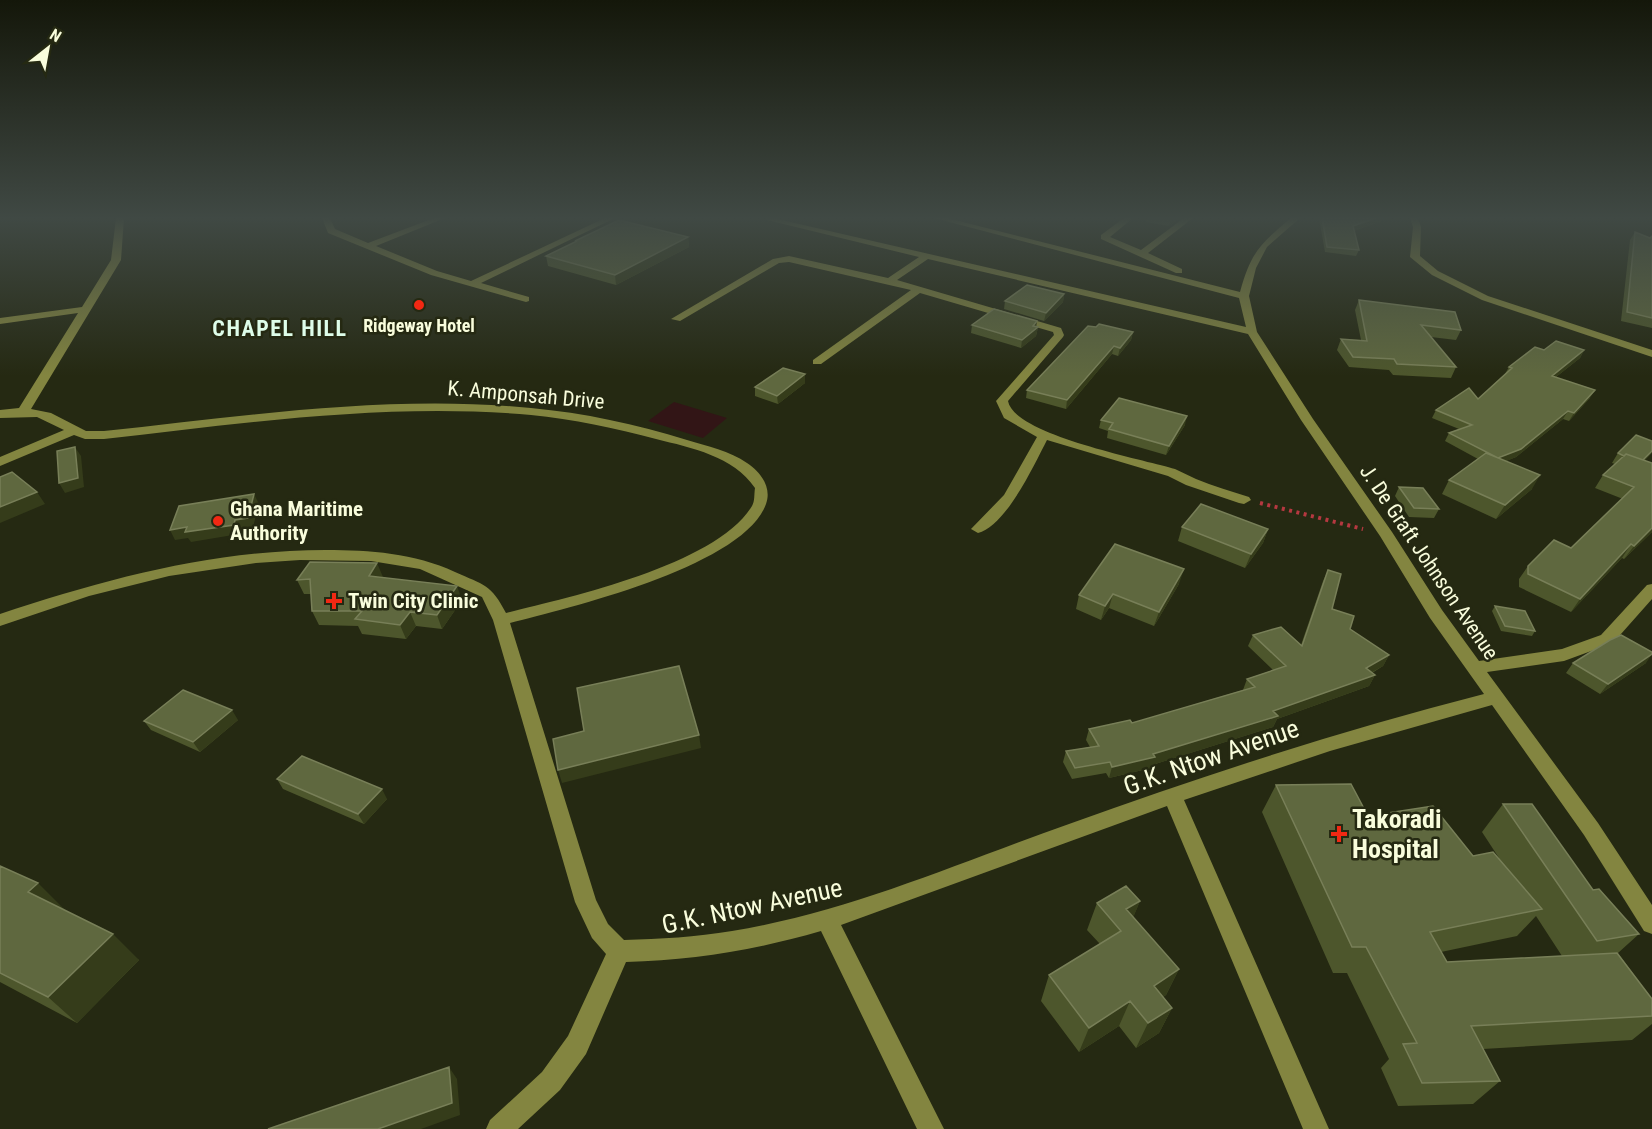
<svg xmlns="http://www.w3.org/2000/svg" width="1652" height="1129" font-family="'Roboto Condensed',sans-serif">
<rect width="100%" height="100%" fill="#252912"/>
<!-- green -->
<path fill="#321516" d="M674,402L727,418L703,438L648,421Z"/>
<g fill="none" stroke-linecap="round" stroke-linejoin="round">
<!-- path -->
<path stroke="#b53840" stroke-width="4" stroke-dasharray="3 4.5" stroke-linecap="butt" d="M1260,503L1363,529"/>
<!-- minor -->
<path fill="#838540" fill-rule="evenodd" d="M116,218H124L121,260L31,409L51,413L86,431H104C245,416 389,394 531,408C584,413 636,424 687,440C707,446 730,451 747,463C761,472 772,488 766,504C744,566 569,608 510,623L596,900L608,924L624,940C660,939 696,937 732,931C849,912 958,863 1069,824C1205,775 1343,730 1484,694L1430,618L1380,536L1301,420L1248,334L928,259L897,280L1061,328L1064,335L1063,337L1008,401C1014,435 1143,459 1175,469C1182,472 1189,476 1196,479C1213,486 1231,491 1249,497L1251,500L1244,504L1239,503L1186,485L1168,476L1047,440C1034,465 1006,526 978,533L971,529L1004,495L1037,437L1004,418L996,401L1054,335L1053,332L920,293L821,364H813V360L911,290L789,262L779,263L680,321L671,319L773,259L789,256L888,278L919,257L767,220L773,218L1246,327L1239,298L934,218H947L1240,292C1251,252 1260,244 1291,218H1300L1267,247L1256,268L1249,296L1257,332L1313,419L1392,532L1442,610L1479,661L1562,649L1601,635L1647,585L1652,584V599L1613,643L1564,661L1487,672L1598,823L1652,905V934L1644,931L1584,835L1492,705L1330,751L1184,800L1329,1129H1303L1167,806L841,925L944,1129H917L821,931C756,950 693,960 626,962L586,1054L560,1090L518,1129H486L490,1120L542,1072L568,1036L606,954L592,938L575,902L493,620L482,597L420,569L371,561L300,560L256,563L169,576L89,596L0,626V614C106,579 213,550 326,550C370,550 414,553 455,572C484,585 491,584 506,613C570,597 716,565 752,506C755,501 754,494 755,488C733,456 692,448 656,439C615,428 573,419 531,415C389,402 245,423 104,439H85L74,435L0,466V457L64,430L37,417L0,418V410L19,408L78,313L0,324V318L82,307L111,260Z
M322,218H330L335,229L368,243L434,218H445L376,246L437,271L471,281L605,218H615L481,283L529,297V301L526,302L431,275L328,233Z
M1124,218H1133L1110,237L1141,250L1184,218H1193L1148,253L1182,269V273H1176L1101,239V235Z
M1410,218H1418L1421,227L1420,256L1438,271L1488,296L1652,350V357L1482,300L1432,275L1410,257L1413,227Z"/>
</g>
<!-- wall -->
<path fill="#4d562c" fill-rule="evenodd" d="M1147,218H1180L1169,226L1146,222Z
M1319,218H1389L1354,231L1359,250L1356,256L1325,252Z
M1635,232L1650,238L1652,236V328L1621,321L1630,240Z
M688,237L689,247L616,285L548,266L546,256L575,242V241Z
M1064,294L1063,302L1044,321L1004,309L1005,301Z
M1359,300L1461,330L1456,340L1431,337L1456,367L1451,378L1393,375L1389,370L1349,367L1337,350L1341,339L1361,340L1355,310Z
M972,325L1036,327H1038L1036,336L1021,348L971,333Z
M1096,327L1133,332L1131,340L1118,356L1112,354L1066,409L1026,398L1027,390Z
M1544,350H1584L1580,358L1556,377L1590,398L1569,421L1563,419L1516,457L1506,461L1532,489L1496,519L1442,494L1449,480L1478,459L1445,441L1449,433L1459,429L1432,418L1436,410L1478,399L1505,374L1509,367Z
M805,383L778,404L755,396V387Z
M1101,420L1185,425L1166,455L1107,438L1108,431L1099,428Z
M1618,453L1645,461L1652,532L1624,559L1622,558L1571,612L1519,587V579L1528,566L1571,548L1623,499L1595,488L1603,475L1615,464L1612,463Z
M1399,487L1439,509L1434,518L1409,517L1395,496Z
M1182,527L1268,529L1263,543L1245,568L1178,541Z
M1328,570L1332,609L1350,629L1389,655L1383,666L1372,673L1375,675L1369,686L1277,719L1273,727L1152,765L1151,768L1109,778L1106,773L1072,779L1063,762L1066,751L1090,747L1086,740L1089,729L1132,723L1243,690L1247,679L1273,670L1248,646L1253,635L1301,645L1323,581Z
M383,577L462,600L442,629L416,626L406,639L362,634L358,626L319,625L312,611L311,594H304L297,580Z
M1179,584L1154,626L1109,608L1101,620L1076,609L1079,595Z
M1495,606L1535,631L1532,636L1501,631L1492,611Z
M1573,663H1646L1600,694L1566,673Z
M238,720L200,752L151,730L144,721Z
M277,779L387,799L364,824L283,789Z
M1276,785L1368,816L1473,856L1499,858L1482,832L1503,804L1639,934L1618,953L1652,999V1024L1632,1040L1483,1049L1500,1081L1473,1104L1398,1106L1381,1068L1389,1059L1347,973H1333L1262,812ZM1536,916L1562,956L1447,962L1441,952L1517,936Z
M0,866L139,960L77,1023L0,982Z
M1140,901L1133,917L1179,969L1166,995L1163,997L1172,1008L1159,1033L1136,1048L1119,1026L1079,1052L1041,1001L1049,975L1100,944L1087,930L1097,903Z"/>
<!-- shaded-wall -->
<path fill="#353c1a" d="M1171,218H1180L1169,226Z
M1376,218H1389L1351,232L1353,226Z
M688,237L689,247L616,285L615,275Z
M1064,294L1063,302L1044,321L1046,313Z
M1037,321L1036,329L1038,327L1036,336L1021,348L1022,340Z
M1133,332L1131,340L1118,356L1120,348Z
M1114,346L1112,354L1066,409L1067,400Z
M1584,350L1580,358L1547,384L1552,376Z
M805,374V383L778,404L777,396Z
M1595,390L1590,398L1569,421L1574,413Z
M1568,411L1563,419L1516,457L1492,467L1497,458Z
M1187,416L1185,425L1166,455L1169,446Z
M75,447L81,456L84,487L65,493L59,483Z
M1652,451V453L1635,471L1641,462Z
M1540,475L1532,489L1496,519L1505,505Z
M37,492L45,504L0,523V507Z
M254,494L259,504L253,527L240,529L239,534L191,542L188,538L175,540L170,530L235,520Z
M1652,528V532L1624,559L1634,546Z
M1268,529L1263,543L1245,568L1251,554Z
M1631,544L1622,558L1571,612L1580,599Z
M377,563L383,577L369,576Z
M1184,569L1179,584L1154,626L1159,612Z
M457,586L462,600L442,629L437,615Z
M1113,594L1109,608L1101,620L1105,606Z
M410,612L416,626L406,639L400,625Z
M1652,654L1646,663L1600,694L1608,684Z
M1389,655L1383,666L1360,679L1366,668Z
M1375,675L1369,686L1277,719L1273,727L1152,765L1151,768L1109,778L1112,767L1153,754Z
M232,710L238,720L200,752L193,742Z
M699,735L701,748L562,783L558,770Z
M382,789L387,799L364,824L358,814Z
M38,883L65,910L28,892Z
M1140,901L1129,928L1126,909Z
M113,934L139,960L77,1023L48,997Z
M1179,969L1166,995L1141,1011L1154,986Z
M1130,1001L1119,1026L1079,1052L1089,1028Z
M1172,1008L1159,1033L1136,1048L1148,1023Z
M449,1067L457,1079L460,1115L421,1129H378Z"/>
<!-- building -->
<path fill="#5f683f" stroke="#787f58" stroke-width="1.5" d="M1322,218H1376L1353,226L1359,250L1327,247Z
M619,220L688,237L615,275L546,256L577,241H575Z
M1635,232L1650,238L1652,236V318L1627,312Z
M1027,285L1064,294L1046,313L1005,301Z
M1359,300L1455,312L1461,330L1421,325L1456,367L1397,364L1394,359L1353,357L1341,339L1367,341Z
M994,309L1037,321L1033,326L1038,327L1022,340L972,325Z
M1099,324L1133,332L1120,348L1114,346L1067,400L1027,390L1088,326L1096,327Z
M1556,341L1584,350L1552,376L1595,390L1574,413L1568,411L1521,449L1498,458L1449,433L1472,425L1436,410L1469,388L1478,399L1512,368L1509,367L1535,347L1544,350Z
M783,368L805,374L777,396L755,387Z
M1119,398L1187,416L1169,446L1109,429L1113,423L1101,420Z
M1636,435L1652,441V451L1643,460L1626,454L1624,456L1618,453Z
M75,447L78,478L59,483L57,451Z
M1486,453L1540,475L1505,505L1449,480Z
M1626,454L1652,463V528L1634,546L1631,544L1580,599L1528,574V566L1554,540L1571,548L1634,487L1603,475Z
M12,472L37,492L0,507V477Z
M1399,487L1423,488L1439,509L1414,508Z
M254,494L248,518L235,520L234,525L185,532L187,527L170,530L179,506Z
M1201,504L1268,529L1251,554L1182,527Z
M1115,544L1184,569L1159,612L1113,594L1105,606L1079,595Z
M310,562L377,563L369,576L457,586L437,615L410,612L400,625L355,619L362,611H312L310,579L297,580Z
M1328,570L1341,574L1332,609L1354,616L1350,629L1389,655L1366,668L1375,675L1273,711L1278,716L1153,754L1155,757L1112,767L1110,762L1075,768L1066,751L1099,746L1089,729L1130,720L1132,723L1255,687L1247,679L1286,666L1253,635L1281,627L1302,646Z
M1495,606L1525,611L1535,631L1505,626Z
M1621,635L1652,652V654L1608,684L1573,663L1610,640Z
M679,666L699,735L558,770L553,739L584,731L577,688Z
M183,690L232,710L193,742L144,721Z
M302,756L382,789L358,814L277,779Z
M1351,784L1368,816L1433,806L1473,856L1493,852L1542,909L1430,932L1447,962L1617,953L1652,999V1016L1471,1026L1500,1081L1422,1083L1403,1044L1417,1043L1366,947H1352L1276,785Z
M1503,804H1532L1593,890L1599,889L1639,934L1597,941Z
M0,866L38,883L28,892L113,934L48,997L0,973Z
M1126,886L1140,901L1126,909L1179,969L1154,986L1172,1008L1148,1023L1130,1001L1089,1028L1049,975L1121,931L1097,903Z
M449,1067L452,1103L378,1129H268Z"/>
<!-- sky -->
<linearGradient id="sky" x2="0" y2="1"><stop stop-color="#14170a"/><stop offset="0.58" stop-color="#404944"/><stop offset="1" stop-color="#404944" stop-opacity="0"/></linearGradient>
<rect width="1652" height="376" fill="url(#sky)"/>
<!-- markers -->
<g fill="#f22813" stroke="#252912" stroke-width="2">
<circle cx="419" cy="305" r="6"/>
<circle cx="218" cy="521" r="6"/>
<path d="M331 592h6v6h6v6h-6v6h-6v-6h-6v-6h6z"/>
<path d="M1336 825h6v6h6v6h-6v6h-6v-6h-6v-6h6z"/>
</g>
<g text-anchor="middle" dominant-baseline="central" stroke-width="5" stroke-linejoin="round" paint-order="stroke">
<!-- far-poi labels -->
<g font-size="18" font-weight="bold" fill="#f9fddc" stroke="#252912">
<text x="419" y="325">Ridgeway Hotel</text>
</g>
<!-- street labels -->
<g font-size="21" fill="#f9fddc" stroke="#252912">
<text transform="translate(526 395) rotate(5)">K. Amponsah Drive</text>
<text transform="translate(1429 562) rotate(56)">J. De Graft Johnson Avenue</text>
</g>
<!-- poi labels -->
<g font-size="21" font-weight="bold" fill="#f9fddc" stroke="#252912" text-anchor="start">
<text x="230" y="509">Ghana Maritime<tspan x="230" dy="24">Authority</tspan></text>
<text x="348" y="601">Twin City Clinic</text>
</g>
<!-- far-district labels -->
<g font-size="22" font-weight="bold" letter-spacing="1.5" fill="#defde9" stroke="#252912">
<text x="280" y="328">CHAPEL HILL</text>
</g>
<!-- near-street labels -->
<g font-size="26" fill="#f9fddc" stroke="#252912">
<text transform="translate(1211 757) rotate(-19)">G.K. Ntow Avenue</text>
<text transform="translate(752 906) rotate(-12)">G.K. Ntow Avenue</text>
</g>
<!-- near-poi labels -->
<g font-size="26" font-weight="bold" fill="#f9fddc" stroke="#252912" text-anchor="start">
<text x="1352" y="819">Takoradi<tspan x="1352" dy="30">Hospital</tspan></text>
</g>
</g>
<!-- north arrow -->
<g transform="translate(48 48) rotate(31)" stroke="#252912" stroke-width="4.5" paint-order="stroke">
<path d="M0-4.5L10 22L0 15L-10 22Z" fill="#f9fddc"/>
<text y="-9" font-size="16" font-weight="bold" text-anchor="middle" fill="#f9fddc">N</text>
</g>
</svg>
